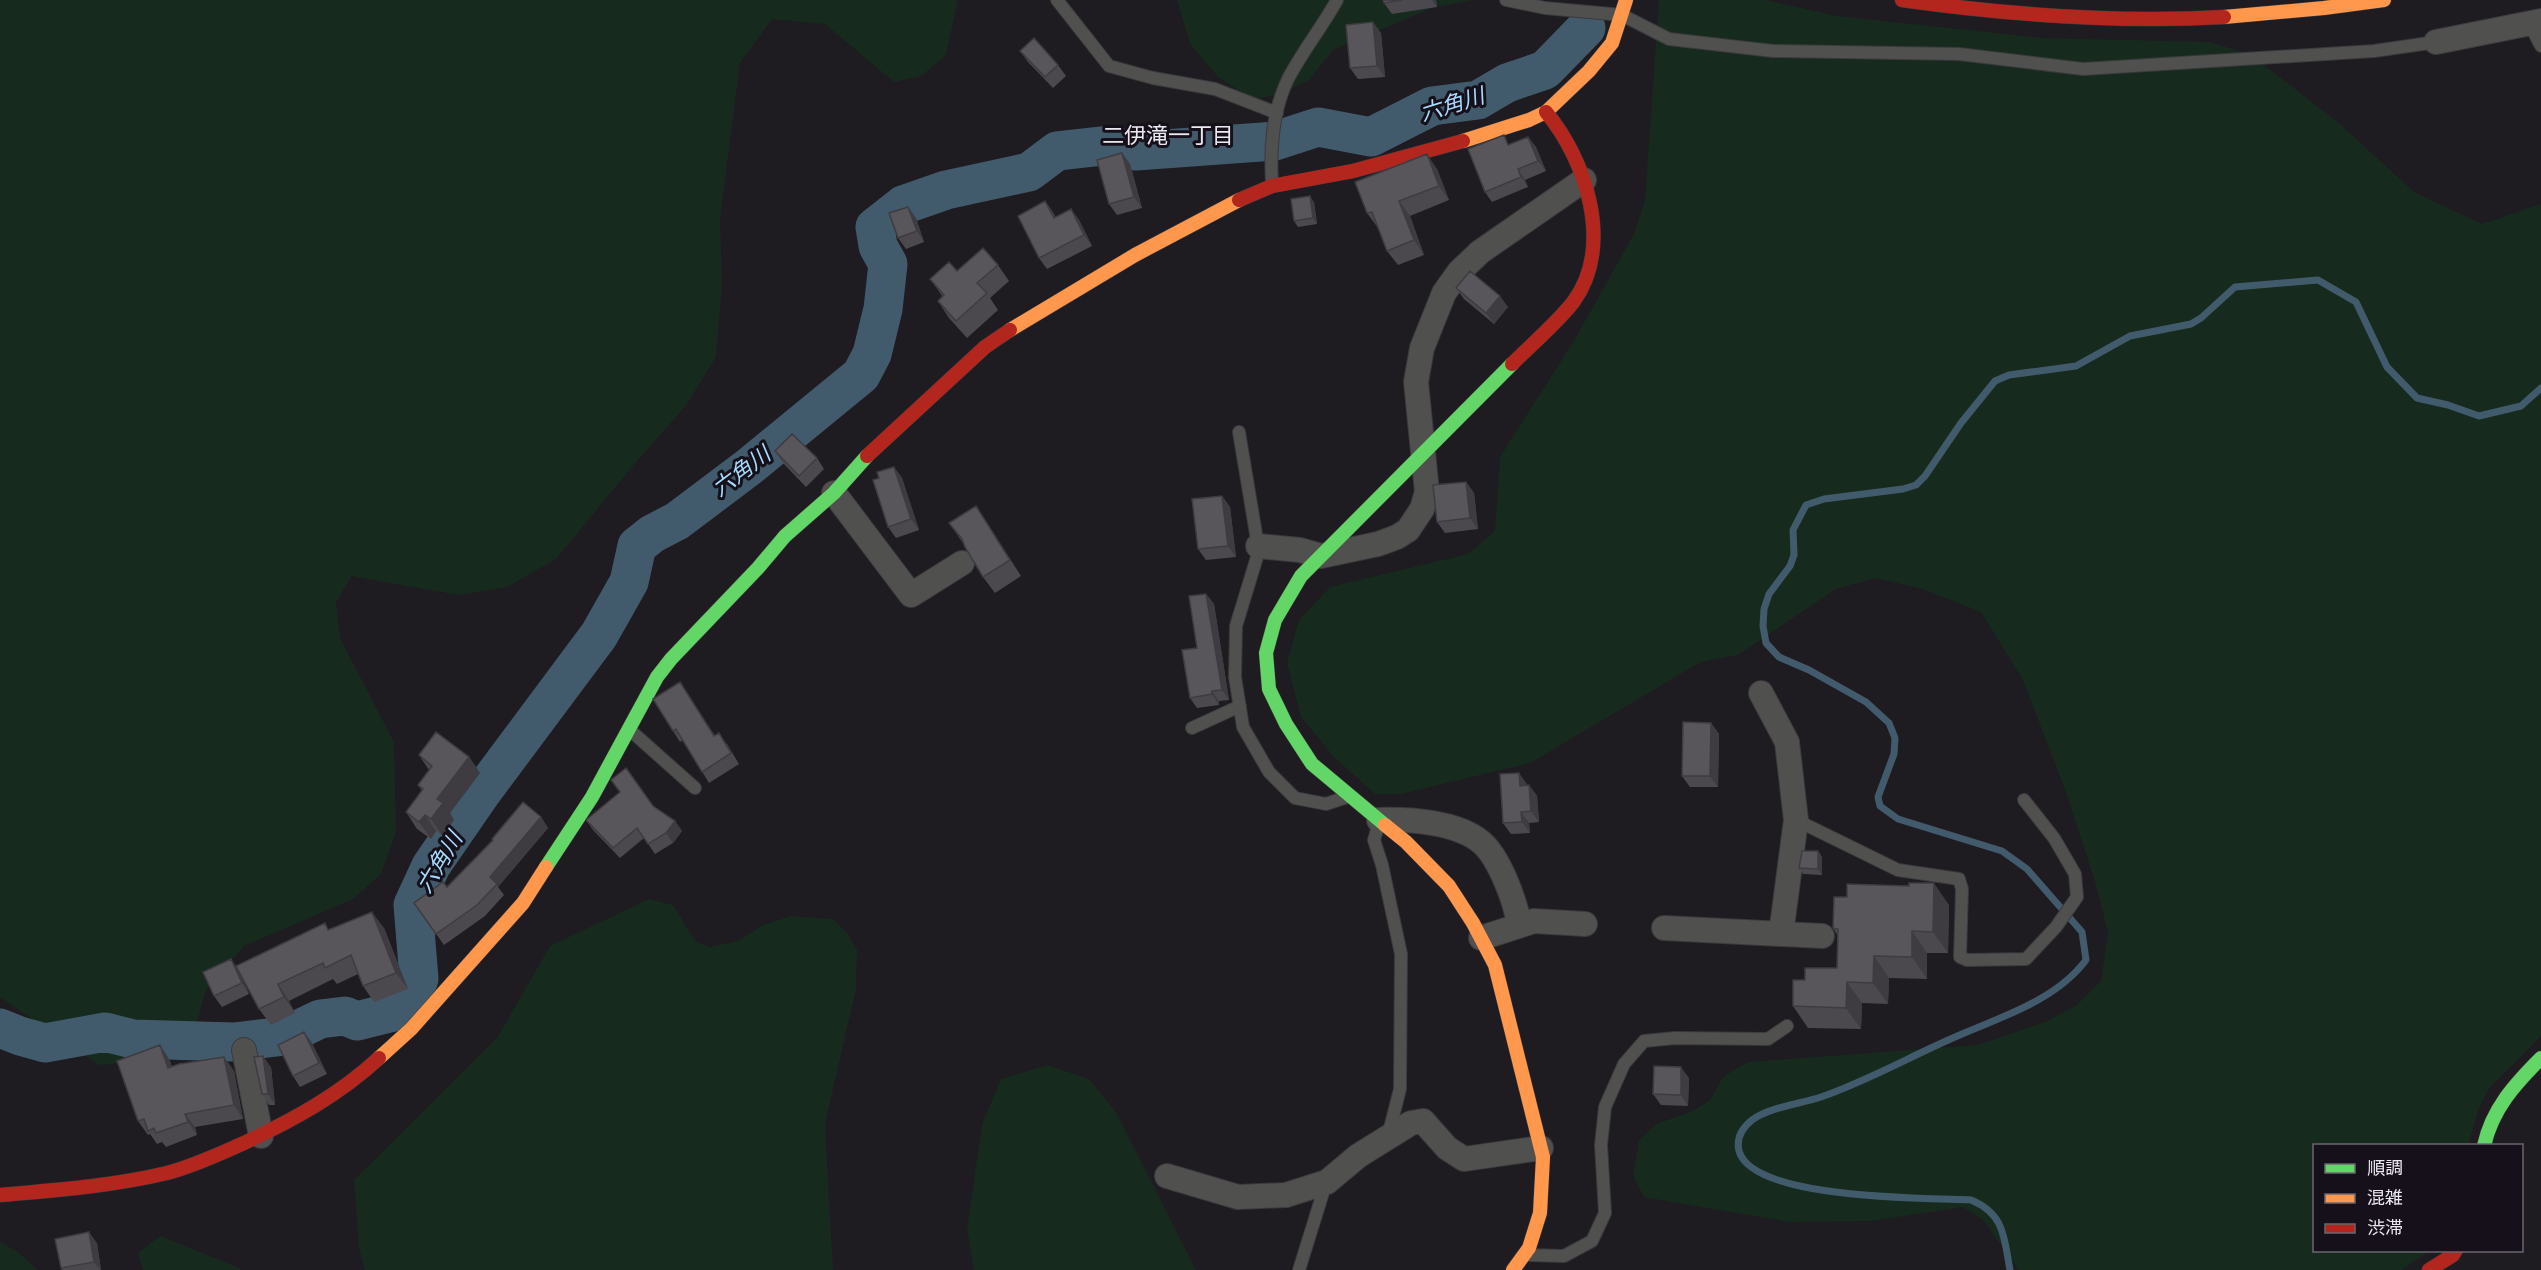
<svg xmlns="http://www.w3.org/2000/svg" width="2541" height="1270" font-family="Lora,'Noto Sans JP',serif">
<rect width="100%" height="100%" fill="#1e1b21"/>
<!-- green -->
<path fill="#162b1e" d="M0,0H958L946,55L921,76L894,82L825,24L772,19L740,63L720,219L722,284L716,357L685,407L637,461L556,559L507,587L458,595L352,576L336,602L340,638L394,742L396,832L381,874L353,899L244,946L205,992L192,1042L145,1061L99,1065L0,997Z
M1177,0H1474L1434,7L1333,50L1309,80L1280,95L1251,99L1217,76L1190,44Z
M1659,0H1766L1837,16L2043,38L2209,42L2250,54L2339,123L2414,192L2482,224L2541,204V1036L2489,1088L2479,1108L2468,1145L2314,1146V1250L2430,1251L2401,1270H2019L1983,1220L1963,1207L1871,1221L1788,1222L1644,1197L1633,1176L1639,1141L1656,1124L1693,1111L1710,1100L1723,1077L1748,1062L1978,1045L2045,1022L2077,1005L2101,981L2108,933L2096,885L2066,792L2023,680L1981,612L1923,589L1875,578L1836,589L1738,655L1701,662L1530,763L1401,794H1375L1334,757L1301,717L1287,663L1299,620L1330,587L1468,554L1495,531L1500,457L1572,344L1634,234L1645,200Z
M649,899L673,905L696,942L710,947L738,941L763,925L791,916L833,919L848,934L857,950L856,989L825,1124L833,1270H365L359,1248L354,1180L497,1038L550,946Z
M1047,1065L1089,1079L1116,1112L1196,1270H974L967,1229L982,1124L1001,1079Z
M160,1236L237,1267L241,1270H143L138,1253Z
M0,1242L18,1252L38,1270H0Z"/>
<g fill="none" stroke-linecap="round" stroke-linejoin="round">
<!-- stream -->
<path stroke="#425b6c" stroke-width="7" d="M2010,1270C2004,1238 2005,1214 1971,1200C1927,1198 1753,1200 1739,1151C1736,1138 1742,1128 1752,1120C1770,1107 1800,1104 1821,1097C1864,1082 1904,1060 1946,1041C1993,1019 2053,1004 2086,960L2082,932L2027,869L2002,851L1898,819L1880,806L1878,797L1894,754L1895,738L1889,723L1866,702L1809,670L1779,657L1766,643L1763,626L1764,609L1769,594L1790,566L1794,555L1793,530L1806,505L1824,499L1903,489L1916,485L1925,476L1961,423L1995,381L2009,375L2076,366L2130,336L2191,324L2201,318L2235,287L2318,280L2356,302L2387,367L2417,398L2448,405L2479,416L2521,406L2541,388"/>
<!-- river -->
<path stroke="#425b6c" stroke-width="39" d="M0,1028L20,1036L45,1043L105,1032L133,1039L234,1042L285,1036L320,1019L345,1016L357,1021L397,1011L413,995L419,979L413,905L431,866L482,792L599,635L629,582L637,546L652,534L677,521L750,466L861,375L872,354L883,309L888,264L878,246L875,227L903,205L946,190L1029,172L1057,151L1111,145L1136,151L1275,141L1318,127L1371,137L1432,106L1478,100L1507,83L1545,70L1586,28"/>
<!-- lane casing -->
<g stroke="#3b393d" stroke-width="14">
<path id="lane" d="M1057,0L1109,66L1153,78L1215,89L1277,113
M1506,0L1545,8L1622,15L1669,39L1773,51L1959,54L2083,69L2374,51L2436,42
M2529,23L2541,46
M1272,183C1270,148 1272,112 1288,79C1302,52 1322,27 1337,0
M1239,432L1258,546L1257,557L1236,626L1235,677L1243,727L1269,772L1295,798L1326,804L1347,797
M1192,728L1240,706
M631,731L695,788
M1796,820L1898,870L1959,879L1962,889L1960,957L1967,960L2026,959L2056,927L2077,897L2075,874L2054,838L2024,800
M1379,823L1374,840L1382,865L1401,954L1400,1089L1388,1136
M1528,1255L1564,1256L1592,1241L1605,1213L1601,1145L1605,1107L1624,1064L1644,1041L1675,1038L1768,1039L1787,1026
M1299,1270L1326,1183"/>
</g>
<!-- street casing -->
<g stroke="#3b393d" stroke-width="26">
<path id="street" d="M2436,42L2541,21
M834,493L911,595L962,563
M1258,546L1300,550L1321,556L1378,544L1397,537L1408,530L1422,509L1427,492L1416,382L1422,348L1444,293L1459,272L1480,252L1584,180
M1761,693L1787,742L1796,820L1781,934
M1379,820C1410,819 1457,822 1481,842C1499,857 1516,902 1519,925
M1664,928L1822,936
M1481,938L1534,921L1585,924
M244,1050L261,1136
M1167,1176L1238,1197L1286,1195L1327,1182L1358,1156L1411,1123L1423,1121L1447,1148L1464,1159L1541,1148"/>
</g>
<!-- fast casing -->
<g stroke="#3b393d" stroke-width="15">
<path id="fast" d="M1385,825L1312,764L1286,724L1269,689L1266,653L1275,620L1301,576L1512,364
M546,867L592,797L657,677L671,659L758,568L785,536L834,493L867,456
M2484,1146C2492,1109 2515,1084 2541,1058"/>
</g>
<!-- slow casing -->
<g stroke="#3b393d" stroke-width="15">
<path id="slow" d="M2224,17L2324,8L2384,0
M1463,141L1529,120L1546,112L1589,71L1612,43L1626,0
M1010,330L1135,255L1239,200
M1385,825L1406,842L1449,886L1473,923L1495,965L1543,1157L1540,1213L1529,1248L1513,1270
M379,1058L411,1029L523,903L546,867"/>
</g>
<!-- jam casing -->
<g stroke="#3b393d" stroke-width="15">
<path id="jam" d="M1902,0C2009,15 2116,23 2224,17
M1239,200L1272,186L1353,171L1463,141
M1512,364C1530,346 1560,320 1574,301C1614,245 1586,160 1546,112
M867,456L985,347L1010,330
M0,1195C56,1190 113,1186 167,1173C194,1166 219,1154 244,1143C293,1120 339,1095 379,1058
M2429,1270L2453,1255L2456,1250"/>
</g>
<!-- lane -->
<use href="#lane" stroke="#50504f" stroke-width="12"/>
<!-- street -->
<use href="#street" stroke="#50504f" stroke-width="24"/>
<!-- fast -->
<use href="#fast" stroke="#63d668" stroke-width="14"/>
<!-- slow -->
<use href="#slow" stroke="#ff974d" stroke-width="14"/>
<!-- jam -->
<use href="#jam" stroke="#b3261e" stroke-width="14"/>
</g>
<!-- wall -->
<path fill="#4c494e" d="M1383,0H1436L1437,7L1392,14L1384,3Z
M1381,33L1385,77L1358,79L1350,68Z
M1020,51L1058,65L1066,76L1053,88L1028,62Z
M1528,137L1536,147L1546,171L1525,180L1528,187L1492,202L1485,192L1510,144Z
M1122,153L1130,164L1142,208L1117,215L1109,204Z
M1437,169L1449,200L1410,216L1424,255L1398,265L1387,251L1379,228H1378L1367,213Z
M1045,201L1056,217L1071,209L1079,220L1092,246L1047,269L1039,258Z
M1314,202L1317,224L1298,227L1294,221Z
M916,218L924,242L906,249L898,238Z
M998,265L1009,281L990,298L998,310L967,338L949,318L938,301L943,297L930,279L957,271Z
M1456,288L1508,307L1494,324L1464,299Z
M775,451L817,458L824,469L806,487L782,462Z
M894,467L902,478L919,530L896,538L888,527Z
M1466,482L1474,493L1478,529L1445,533L1437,522Z
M1222,496L1230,507L1236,557L1206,560L1198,549Z
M949,523H987L1021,576L995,593L983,577L963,543Z
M1206,594L1214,604L1229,700L1219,701V705L1197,708L1190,698Z
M680,682L715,736L727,744L739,764L709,783L683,740L680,742L673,731Z
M1711,723L1719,734L1718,787H1690L1682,776Z
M419,755L469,757L480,773L450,813L454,820L442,835L436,831L431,839L417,829L406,812L422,791L418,785L429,770Z
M1527,784V786L1529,785L1537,796L1539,822L1529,823L1530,833L1511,834L1503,823Z
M653,806L675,821L682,831L673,843L655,854L644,838L620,858L593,830L586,820Z
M541,817L548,828L498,887L504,895L485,916L444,945L414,903L447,887Z
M1818,851L1822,857V875L1803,874L1799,868Z
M1847,897L1949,905L1948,953H1927V979L1889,978L1888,1004L1862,1003L1861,1029L1808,1028L1793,1006L1805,980L1837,968L1838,936L1833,928Z
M384,928L408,989L374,1002L363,986L358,974L337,984L333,979L289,1001L295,1013L271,1025L259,1009L240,974L249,994L222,1007L214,996L237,968L329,929Z
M304,1032L312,1043L327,1074L300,1087L293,1076Z
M224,1057L234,1071L243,1119L195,1127L197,1135L166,1147L162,1142L157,1144L150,1134L148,1135L138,1121L169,1059L172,1067Z
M271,1067L275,1105H269L262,1094Z
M1689,1078L1688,1106L1661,1105L1653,1094Z
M97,1243L101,1270H62L61,1268Z"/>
<!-- shaded-wall -->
<path fill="#3e3c40" d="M1432,0H1436L1437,7Z
M1373,22L1381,33L1385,77L1377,66Z
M1528,137L1536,147L1546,171L1538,161Z
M1122,153L1130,164L1142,208L1134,197Z
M1427,154L1437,169L1449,200L1439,186Z
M1518,169L1525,180L1528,187L1521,177Z
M1310,196L1314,202L1317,224L1313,218Z
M1045,201L1053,212L1062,229L1054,218Z
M1399,201L1410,216L1424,255L1414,240Z
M908,207L916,218L924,242L917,231Z
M1071,209L1079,220L1092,246L1084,235Z
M1500,296L1508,307L1494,324L1486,313Z
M894,467L902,478L919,530L911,519Z
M1466,482L1474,493L1478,529L1470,518Z
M1222,496L1230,507L1236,557L1228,546Z
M976,506L987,523L1021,576L1010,560Z
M1206,594L1214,604L1229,700L1222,690Z
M1212,691L1219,701V705L1212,694Z
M1711,723L1719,734L1718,787L1710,776Z
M469,757L480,773L450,813L454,820L442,835L431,819L437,799Z
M1519,773L1527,784V797L1520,786Z
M1529,785L1537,796L1539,822L1531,811Z
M1521,812L1529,823L1530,833L1522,822Z
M425,815L436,831L431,839L419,822Z
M541,817L548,828L498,887L490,877Z
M675,821L682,831L673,843L666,833Z
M1818,851L1822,857V875L1818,869Z
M1934,883L1949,905L1948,953L1933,932Z
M372,912L384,928L408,989L396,973Z
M1912,931L1927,953V979L1912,957Z
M1874,956L1889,978L1888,1004L1873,983Z
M231,959L239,970L249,994L242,983Z
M1847,982L1862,1003L1861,1029L1846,1008Z
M278,984L289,1001L295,1013L284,997Z
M304,1032L312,1043L327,1074L319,1063Z
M160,1045L169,1059L178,1082L168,1068Z
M263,1056L271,1067L275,1105L268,1094Z
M224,1057L234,1071L243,1119L234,1105Z
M1681,1067L1689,1078L1688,1106L1681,1095Z
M185,1114L195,1127L197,1135L188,1122Z
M89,1232L97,1243L101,1270H100L94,1262Z"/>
<!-- building -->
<path fill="#58555b" stroke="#3e3c40" stroke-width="1.5" d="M1383,0H1402L1384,3Z
M1373,22L1377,66L1350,68L1346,25Z
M1034,38L1058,65L1045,77L1020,51Z
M1504,135L1508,145L1528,137L1538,161L1518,169L1521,177L1485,192L1468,149Z
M1122,153L1134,197L1109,204L1097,160Z
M1427,154L1439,186L1399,201L1414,240L1387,251L1372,212L1367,213L1355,182Z
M1310,196L1313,218L1294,221L1291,199Z
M1045,201L1054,218L1071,209L1084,235L1039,258L1018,216Z
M908,207L917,231L898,238L889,213Z
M983,248L998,265L977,283L987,293L956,321L938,301L944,295L930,279L949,262L957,271Z
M1470,271L1500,296L1486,313L1456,288Z
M792,434L817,458L799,476L775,451Z
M894,467L911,519L888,527L873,480L879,478L877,472Z
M1466,482L1470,518L1437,522L1433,485Z
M1222,496L1228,546L1198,549L1192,499Z
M976,506L1010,560L983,577L965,547L962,539L949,523Z
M1206,594L1222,690L1212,691V694L1190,698L1182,650L1197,648L1189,596Z
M680,682L714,736L719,733L731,753L702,772L676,729L673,731L653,699Z
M1683,722L1711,723L1710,776H1682Z
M436,732L469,757L437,799L443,803L431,819L425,815L419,822L406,812L423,789L418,785L432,766L419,755Z
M626,768L653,806L675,821L666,833L648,844L637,828L613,848L586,820L620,792L611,780Z
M1519,773L1520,786L1529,785L1531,811L1521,812L1522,822L1503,823L1500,774Z
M523,802L541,817L490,877L497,884L477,905L436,934L414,903L443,882L447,887L493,840L492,839Z
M1802,851H1818V869L1799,868Z
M1909,883H1934L1933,932L1912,931V957L1874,956L1873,983L1847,982L1846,1008L1793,1006V980H1805V968H1837L1838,929L1833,928L1834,897H1847V884L1909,886Z
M372,912L396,973L363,986L351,955L325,968L323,963L278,984L284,997L259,1009L236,966L325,923L328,930Z
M231,959L242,983L214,996L203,972Z
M304,1032L319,1063L293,1076L278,1045Z
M160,1045L168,1068L179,1064L224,1057L234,1105L185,1114L188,1122L156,1133L154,1128L148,1131L144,1119L138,1121L117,1061Z
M263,1056L268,1094H262L254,1057Z
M1654,1066L1681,1067V1095L1653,1094Z
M89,1232L94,1262L61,1268L55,1239Z"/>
<g text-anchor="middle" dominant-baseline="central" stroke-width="6" stroke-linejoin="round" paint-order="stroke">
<!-- water labels -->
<g font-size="22" font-style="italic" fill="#a6dafe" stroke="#15101a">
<text transform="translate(1452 104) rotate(-17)">六角川</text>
<text transform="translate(741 471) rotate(-37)">六角川</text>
<text transform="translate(439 862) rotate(-59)">六角川</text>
</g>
<!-- neighbourhood labels -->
<g font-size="22" fill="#ece8f0" stroke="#15101a">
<text x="1168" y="135">二伊滝一丁目</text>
</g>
</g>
<!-- legend -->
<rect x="2313" y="1144" width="210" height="108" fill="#15101a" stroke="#6b6670" stroke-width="1.5"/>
<rect x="2325" y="1164" width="30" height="9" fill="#63d668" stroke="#6b6670" stroke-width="1.5"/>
<text x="2367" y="1174" font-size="18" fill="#ece8f0">順調</text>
<rect x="2325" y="1194" width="30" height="9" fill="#ff974d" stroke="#6b6670" stroke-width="1.5"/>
<text x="2367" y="1204" font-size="18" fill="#ece8f0">混雑</text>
<rect x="2325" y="1224" width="30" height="9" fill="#b3261e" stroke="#6b6670" stroke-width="1.5"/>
<text x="2367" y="1234" font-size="18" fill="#ece8f0">渋滞</text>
</svg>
